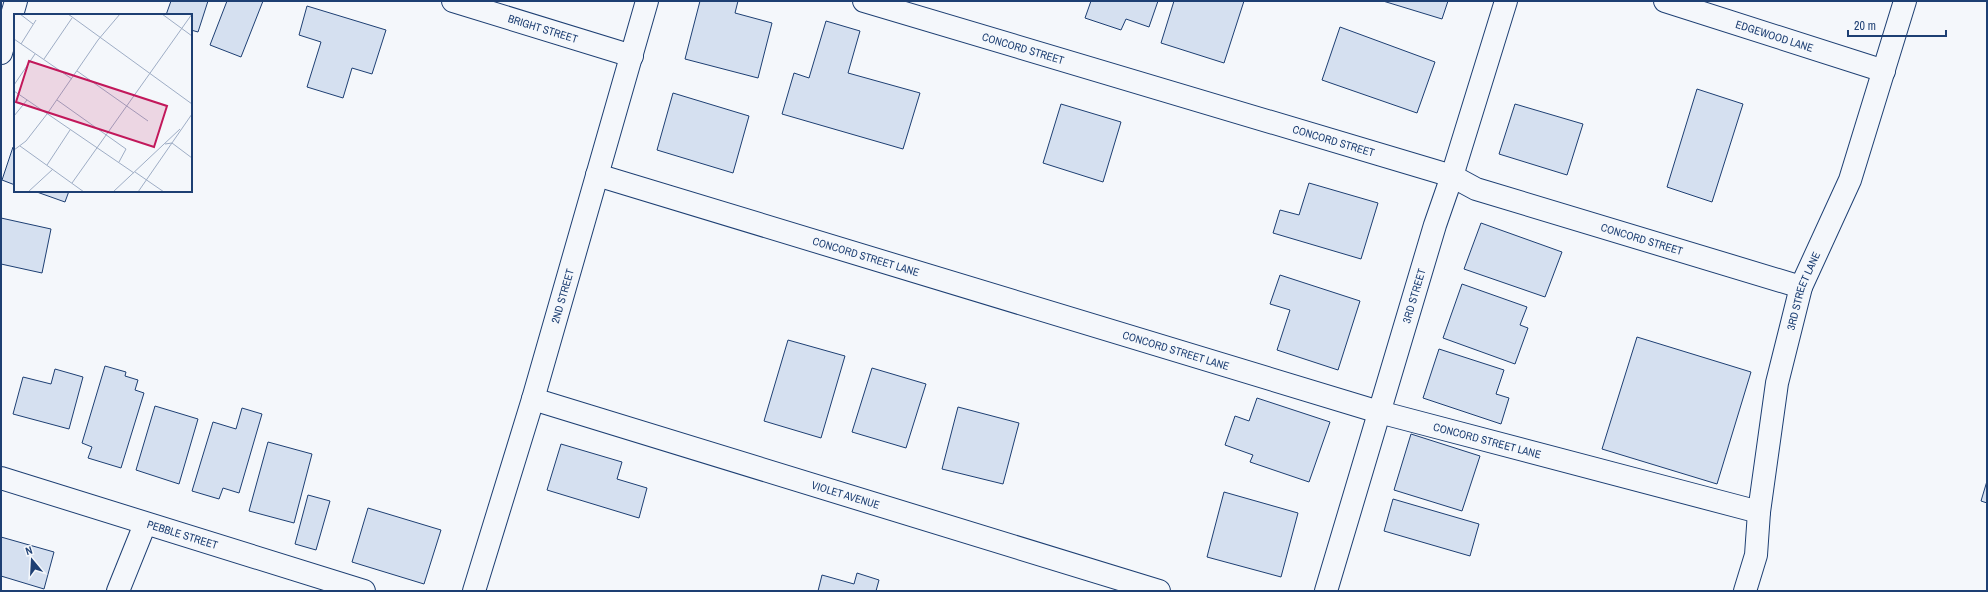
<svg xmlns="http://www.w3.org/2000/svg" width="1988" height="592" font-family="'Archivo Narrow',sans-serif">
<rect width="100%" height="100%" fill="#f4f7fb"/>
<!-- building -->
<path fill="#d5e0f0" stroke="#1d3f73" d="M171,1H208L198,32L191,30V15H166Z
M227,1H263L241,57L210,45Z
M700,1H738L735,13L772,23L758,78L685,59Z
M1091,1H1158L1149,27L1126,19L1121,30L1085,18Z
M1174,1H1244L1224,63L1161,43Z
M1383,1H1448L1442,19Z
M307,6L386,30L372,74L352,68L343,98L307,87L321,42L299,35Z
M826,21L860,31L848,73L920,93L903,149L782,114L794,73L809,78Z
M1340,27L1435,62L1417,113L1322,80Z
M1697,89L1743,104L1712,202L1667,187Z
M673,93L749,116L733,173L657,150Z
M1061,104L1121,122L1103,182L1043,163Z
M1515,104L1583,124L1567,175L1499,154Z
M13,147H15V185L2,180Z
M1309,183L1378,203L1361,259L1273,233L1280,210L1299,215Z
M34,191H69L65,202Z
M1,218L51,229L42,273L1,264Z
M1481,223L1562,252L1545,297L1464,269Z
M1280,275L1360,301L1338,370L1277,350L1290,310L1270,304Z
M1462,284L1527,307L1520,325L1528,328L1515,364L1443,338Z
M1637,337L1751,372L1717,484L1602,449Z
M788,340L845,356L821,438L764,421Z
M1439,349L1504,370L1496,394L1509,398L1501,424L1423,398Z
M105,366L126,372L125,376L138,380L135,390L144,393L121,468L88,458L92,447L82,443Z
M872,368L926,384L906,448L852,432Z
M55,369L83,377L69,429L13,414L23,377L51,384Z
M1257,398L1330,422L1309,482L1250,462L1253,455L1225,445L1235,416L1249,421Z
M155,406L198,419L179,484L136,470Z
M958,407L1019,423L1003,484L942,469Z
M242,408L262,414L239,493L223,488L219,499L192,491L213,422L236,429Z
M1411,434L1480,456L1462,511L1394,490Z
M268,442L312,454L294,523L249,511Z
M561,444L622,462L617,479L647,488L639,518L547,490Z
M1987,481V503L1981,501Z
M1224,492L1298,513L1281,577L1207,557Z
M308,495L330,501L316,550L295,544Z
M1393,499L1479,524L1470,556L1384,531Z
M368,508L441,530L424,584L352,562Z
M1,537L54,552L44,589L1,576Z
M857,573L879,580L876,591H818L822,575L854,584Z"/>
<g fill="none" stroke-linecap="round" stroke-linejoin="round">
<!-- minor casing -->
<g stroke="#1d3f73" stroke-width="24">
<g id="minor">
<path id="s1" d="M453,1L632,56"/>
<path id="s2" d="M864,1L1452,176L1476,189L1801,287"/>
<path id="s3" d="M1665,1L1884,71"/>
<path d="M1,53L16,1"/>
<path id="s4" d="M597,175L1379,412L1759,512"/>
<path id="s5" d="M533,399L1159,591"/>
<path id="s6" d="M1,478L364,591"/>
<path d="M118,591L145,524"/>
<path id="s7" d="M474,591L533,399L647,1"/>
<path id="s8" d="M1326,591L1435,225L1452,176L1506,1"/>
<path id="s9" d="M1745,591L1756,555L1759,512L1777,383L1801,287L1850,180L1905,1"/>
</g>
</g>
<!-- minor -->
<use href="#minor" stroke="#f4f7fb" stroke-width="22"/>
</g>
<g text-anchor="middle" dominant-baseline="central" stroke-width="3" stroke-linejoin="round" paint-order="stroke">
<!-- street labels -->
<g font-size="11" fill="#1d3f73" stroke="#f4f7fb">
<text stroke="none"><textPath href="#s1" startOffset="94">BRIGHT STREET</textPath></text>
<text stroke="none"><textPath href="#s3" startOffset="115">EDGEWOOD LANE</textPath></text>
<text stroke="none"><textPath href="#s2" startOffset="166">CONCORD STREET</textPath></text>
<text stroke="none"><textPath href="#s2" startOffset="490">CONCORD STREET</textPath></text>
<text stroke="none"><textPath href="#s2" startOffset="814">CONCORD STREET</textPath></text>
<text stroke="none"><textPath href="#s4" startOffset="281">CONCORD STREET LANE</textPath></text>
<text stroke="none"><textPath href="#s9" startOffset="307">3RD STREET LANE</textPath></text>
<text stroke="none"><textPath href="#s8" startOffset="308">3RD STREET</textPath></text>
<text stroke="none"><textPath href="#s7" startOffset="308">2ND STREET</textPath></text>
<text stroke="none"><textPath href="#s4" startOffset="605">CONCORD STREET LANE</textPath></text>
<text stroke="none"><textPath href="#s4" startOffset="929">CONCORD STREET LANE</textPath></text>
<text stroke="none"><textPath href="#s5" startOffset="327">VIOLET AVENUE</textPath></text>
<text stroke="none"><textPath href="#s6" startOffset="190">PEBBLE STREET</textPath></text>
</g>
</g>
<!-- overview -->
<g transform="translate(14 14)">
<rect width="178" height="178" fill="#f4f7fb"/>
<path fill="none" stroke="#9eadc5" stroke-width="1" d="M6,0L19,10M54,0L178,90M148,0L178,22M0,25L58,65M7,30L22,6M30,45L58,4M63,57L134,107M0,71L21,40M0,77L120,159M43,86L112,135L105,148M0,102L13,86M151,130L158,129L178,144M6,132L70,178M0,136L12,127L33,100L84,26L106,0M33,151L56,116M121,158L150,178M58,169L178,0M14,178L39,155M99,178L166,115M124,178L178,100"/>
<path fill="#c2185b" fill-opacity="0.15" stroke="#c2185b" stroke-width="2" d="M15,47L153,92L140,133L2,88Z"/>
<rect width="178" height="178" fill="none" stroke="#1d3f73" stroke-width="2"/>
</g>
<!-- border -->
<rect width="1988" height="592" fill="none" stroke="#1d3f73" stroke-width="4"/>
<!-- north arrow -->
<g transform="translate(32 560) rotate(342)" stroke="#f4f7fb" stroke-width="3" paint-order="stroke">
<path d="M0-3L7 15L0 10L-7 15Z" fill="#1d3f73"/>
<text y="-6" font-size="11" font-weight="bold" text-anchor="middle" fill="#1d3f73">N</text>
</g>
<!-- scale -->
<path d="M1848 30v6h98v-6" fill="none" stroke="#1d3f73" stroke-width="2"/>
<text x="1854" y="30" font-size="12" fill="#1d3f73" stroke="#f4f7fb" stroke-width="3" paint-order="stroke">20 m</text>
</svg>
